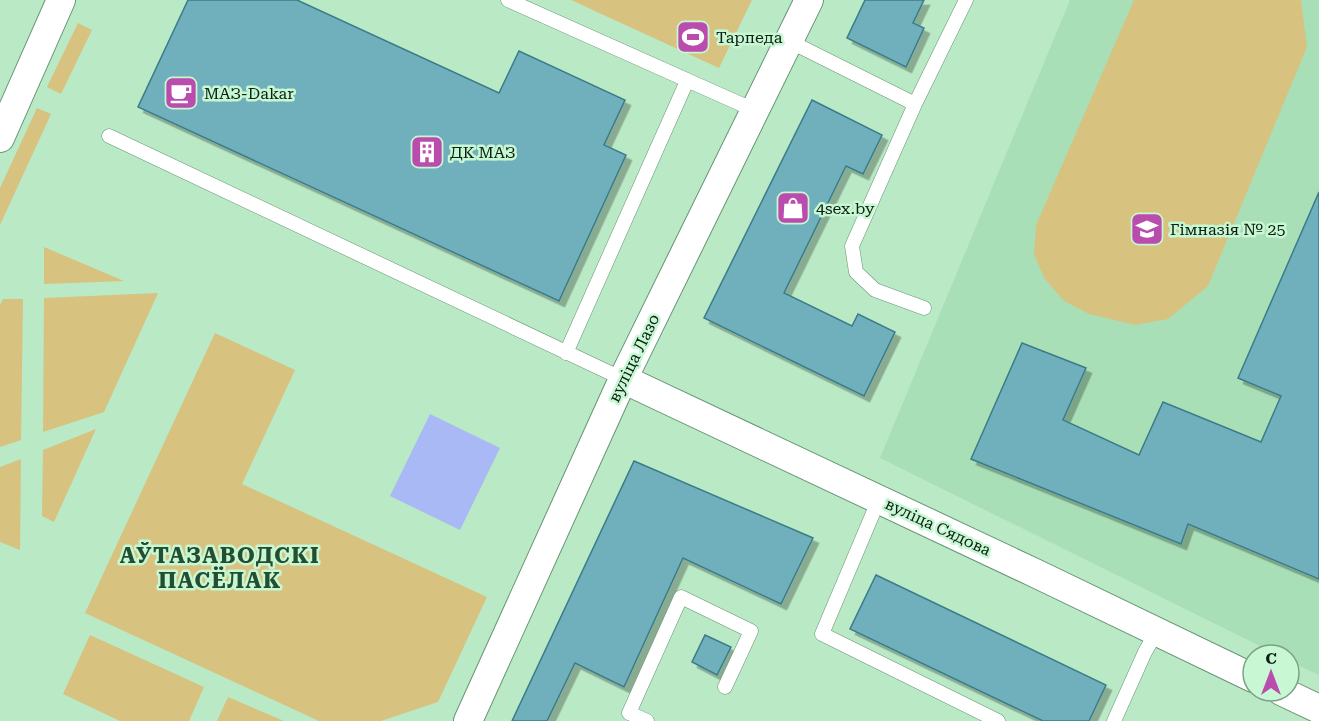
<svg xmlns="http://www.w3.org/2000/svg" width="1319" height="721" font-family="'Roboto Serif',serif">
<defs>
<filter id="shadow"><feDropShadow dx="5.5" dy="5.5" stdDeviation="0" flood-color="#0004"/></filter>
</defs>
<rect width="100%" height="100%" fill="#bae9c6"/>
<!-- built -->
<path fill="#a9dfb7" d="M1070,0H1319V675L1289,661V655H1278L880,458Z"/>
<!-- green -->
<path fill="#d7c280" d="M571,0H752L719,68Z
M1134,0H1301L1307,47L1208,286L1168,319L1135,325L1089,314L1064,301L1045,279L1034,255L1036,225Z
M78,23L92,30L61,94L47,87Z
M37,108L51,114L0,225V188Z
M44,247L124,281L44,284Z
M158,293L104,412L43,432L44,298Z
M3,299H23L21,440L0,447V305Z
M215,333L295,370L242,484L487,597L438,702L381,721H319L85,613Z
M96,429L54,522L42,516L43,450Z
M21,459L20,550L0,542V467Z
M90,635L204,687L189,721H120L63,694Z
M228,697L284,721H217Z"/>
<!-- water -->
<path fill="#a9b9f6" d="M430,414L500,448L460,530L390,496Z"/>
<!-- building -->
<path fill="#6fb0bd" stroke="#3b7c89" stroke-width="1.5" filter="url(#shadow)" d="M188,0H297L499,93L519,51L625,100L604,145L626,155L559,301L138,107Z
M865,0H924L913,23L924,28L906,67L847,38Z
M812,100L882,135L863,174L846,166L784,293L852,326L858,314L895,332L864,396L704,318Z
M1319,192V579L1188,524L1181,544L971,459L1022,343L1086,368L1063,420L1139,455L1163,402L1261,442L1281,396L1238,378Z
M634,461L813,538L781,604L683,558L624,687L575,663L547,721H512Z
M876,575L1106,685L1089,721H1043L850,629Z
M705,635L731,647L717,675L692,662Z"/>
<g fill="none" stroke-linecap="round" stroke-linejoin="round">
<!-- service casing -->
<g stroke="#679474" stroke-width="15">
<path id="service" d="M508,0L754,110
M789,41L915,104
M109,136L623,379
M924,308L875,290L856,272L852,246L915,104L966,0
M566,353L687,81
M879,499L822,634L998,721
M647,721L629,713L681,597L751,631L725,687
M1114,721L1145,652L1157,631"/>
</g>
<!-- minor casing -->
<g stroke="#679474" stroke-width="30">
<path id="minor" d="M0,138L61,0
M623,379L1037,574L1253,678
M1281,691L1319,709
M468,721L623,379L809,0"/>
</g>
<!-- service -->
<use href="#service" stroke="#fff" stroke-width="14"/>
<!-- minor -->
<use href="#minor" stroke="#fff" stroke-width="28"/>
</g>
<!-- icons -->
<defs>
<g id="stadium-square" transform="scale(1.725)"><rect x="-9" y="-9" width="18" height="18" rx="4" fill="#b94cac" stroke="#c7f7d3"/><path d="M0-5a6.5 5 0 1 0 0 10a6.5 5 0 1 0 0-10ZM-3.5-1.8h7v3.6h-7Z" fill="#fff"/></g>
<g id="cafe-square" transform="scale(1.725)"><rect x="-9" y="-9" width="18" height="18" rx="4" fill="#b94cac" stroke="#c7f7d3"/><path d="M-5.5-4.5H6V0H3Q3 3.5 0 3.5H-2.5Q-5.5 3.5-5.5 0ZM3-3.2v2h1.7v-2ZM-6 4.5H4V6H-6Z" fill="#fff"/></g>
<g id="building-square" transform="scale(1.725)"><rect x="-9" y="-9" width="18" height="18" rx="4" fill="#b94cac" stroke="#c7f7d3"/><path d="M-4-6H4V6H1V3H-1V6H-4ZM-2.5-4.3h1.7v1.8h-1.7ZM.8-4.3h1.7v1.8H.8ZM-2.5-1h1.7V.8h-1.7ZM.8-1h1.7V.8H.8Z" fill="#fff"/></g>
<g id="shop-square" transform="scale(1.725)"><rect x="-9" y="-9" width="18" height="18" rx="4" fill="#b94cac" stroke="#c7f7d3"/><path d="M-5-2.5h2.3a2.7 3.5 0 0 1 5.4 0H5L5.5 6h-11ZM-1.5-2.5h3a1.5 2.3 0 0 0-3 0Z" fill="#fff"/></g>
<g id="school-square" transform="scale(1.725)"><rect x="-9" y="-9" width="18" height="18" rx="4" fill="#b94cac" stroke="#c7f7d3"/><path d="M0-5L7-2L0 1L-7-2ZM-4 1L0 2.5L4 1V4Q0 6-4 4Z" fill="#fff"/></g>
</defs>
<g fill-rule="evenodd">
<use href="#stadium-square" x="693" y="37"/>
<use href="#cafe-square" x="181" y="93"/>
<use href="#building-square" x="427" y="152"/>
<use href="#shop-square" x="793" y="208"/>
<use href="#school-square" x="1147" y="229"/>
</g>
<g text-anchor="middle" dominant-baseline="central" stroke-width="5" stroke-linejoin="round" paint-order="stroke">
<!-- poi labels -->
<g font-size="16" fill="#0d1f13" stroke="#c7f7d3" text-anchor="start">
<text x="716" y="37">Тарпеда</text>
<text x="204" y="93">МАЗ-Dakar</text>
<text x="450" y="152">ДК МАЗ</text>
<text x="816" y="208">4sex.by</text>
<text x="1170" y="229">Гімназія № 25</text>
</g>
<!-- street labels -->
<g font-size="16" fill="#0d1f13" stroke="#c7f7d3">
<text transform="translate(634 358) rotate(-64)">вуліца Лазо</text>
<text transform="translate(938 527) rotate(25)">вуліца Сядова</text>
</g>
<!-- district labels -->
<g font-size="22" font-weight="bold" letter-spacing="1.5" fill="#234e31" stroke="#c7f7d3">
<text x="220" y="555">АЎТАЗАВОДСКІ<tspan x="220" dy="25">ПАСЁЛАК</tspan></text>
</g>
</g>
<!-- north arrow -->
<g transform="translate(1271 673)"><circle r="28" fill="#c7f7d3" stroke="#7da186" stroke-width="1.5"/>
<path d="M0-4.5L10 22L0 15L-10 22Z" fill="#b94cac"/>
<text y="-9" font-size="16" font-weight="bold" text-anchor="middle" fill="#0d1f13">С</text>
</g>
</svg>
